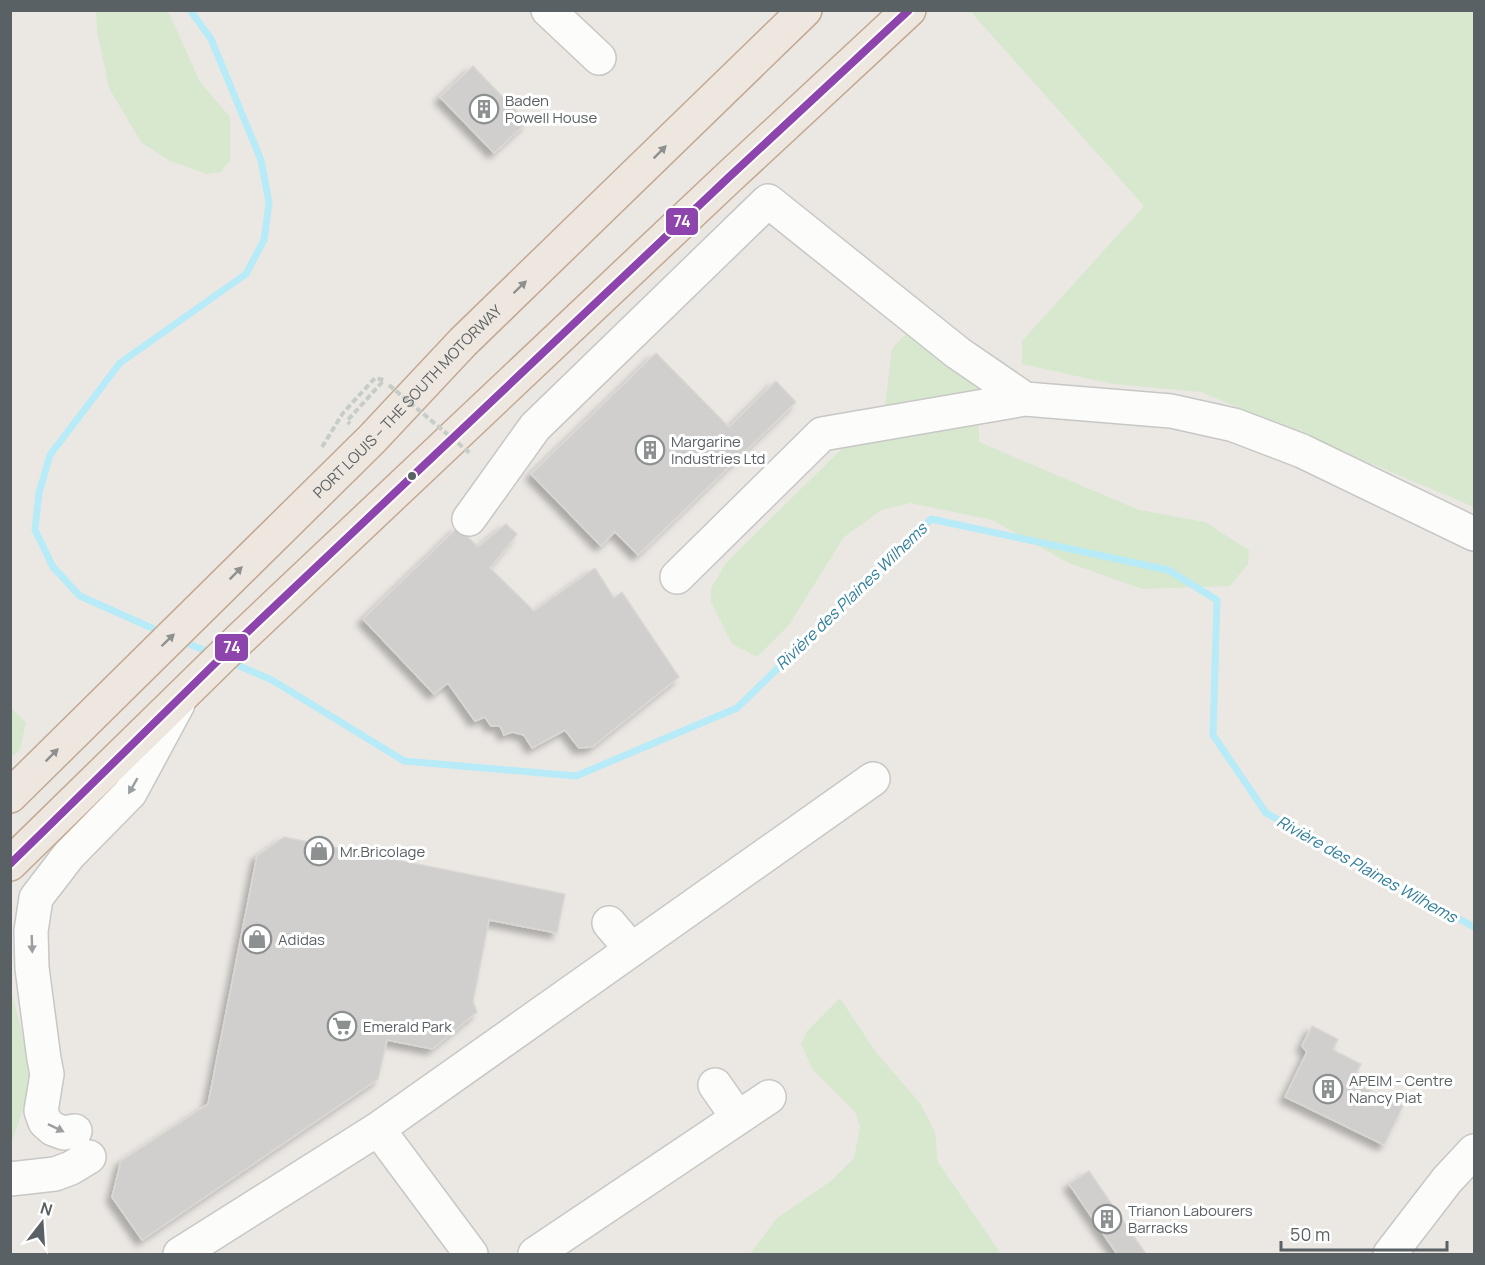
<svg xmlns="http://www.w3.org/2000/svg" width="1485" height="1265" font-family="Manrope,sans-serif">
<defs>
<filter id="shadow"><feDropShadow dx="-5.5" dy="5.5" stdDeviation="3" flood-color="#0004"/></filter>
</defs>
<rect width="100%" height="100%" fill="#ebe8e4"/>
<!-- green -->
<path fill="#d7e8ce" d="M96,11H165L170,15L200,82L230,117V161L221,172L206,174L168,160L141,142L109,88L97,31Z
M970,11H1474V507L1201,392L1113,384L1022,364V341L1144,206Z
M911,328L978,384L979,442L1139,510L1205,522L1249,550L1248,564L1230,586L1142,589L1069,563L992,520L910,503L882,510L844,537L789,625L757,657L732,644L711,602V588L726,563L885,406L892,349Z
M10,707L26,722L20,750L11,757Z
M11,995L13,997L34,1079L11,1144Z
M840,998L875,1051L920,1103L935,1132L938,1162L1001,1254H750L777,1218L831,1181L854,1158L860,1126L855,1112L813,1070L801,1044L807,1031Z"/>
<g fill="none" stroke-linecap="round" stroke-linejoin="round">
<!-- stream -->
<path stroke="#b7ebf7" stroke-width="7" d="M163,633L80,596L53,567L35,530L39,493L50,455L120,363L246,274L264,240L269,203L261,160L211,39L190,10
M182,641L213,654
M228,661L272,680L404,761L576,776L737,708L931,519L1168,570L1217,600L1213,735L1266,813L1474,927"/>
</g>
<!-- building -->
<path fill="#d1cfcd" stroke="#dad7d4" stroke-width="1.5" filter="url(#shadow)" d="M473,66L527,122L494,153L440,97Z
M656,353L729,427L776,381L796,402L638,555L615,532L601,546L531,474Z
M506,524L517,534L490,568L534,611L595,568L614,598L622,592L679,677L592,747L579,748L565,730L532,748L524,735L512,732L504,735L500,726H491L485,717L475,721L448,683L434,694L363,619L458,527L478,547Z
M284,837L565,894L557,933L489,920L473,1002L477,1012L432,1049L387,1040L378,1079L142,1240L112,1197L121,1161L208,1104L257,856Z
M1312,1026L1338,1039L1333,1050L1361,1064L1352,1082L1403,1106L1384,1145L1285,1097L1307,1052L1302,1046Z
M1089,1171L1146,1254H1117L1069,1184Z"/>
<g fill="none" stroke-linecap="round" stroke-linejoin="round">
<!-- minor casing -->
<g stroke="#c7c7c6" stroke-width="36">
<path id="minor" d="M548,10L599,58
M469,519L535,427L768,201L958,353L1025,399
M677,577L822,434L1025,399L1171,411L1234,425L1302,451L1474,534
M609,923L631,949
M715,1085L738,1118
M378,1129L471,1254
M75,1131L64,1133L53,1129L45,1122L41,1111L47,1074L44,1059L32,968L31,931L36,898L69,855L130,793L178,704
M10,1179L55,1174L71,1168L89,1157
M180,1254L378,1129L873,779
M535,1254L769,1097
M1390,1254L1447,1180L1474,1151"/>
</g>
<!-- highway casing -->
<g stroke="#c3a892" stroke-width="36">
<g id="highway">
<path id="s1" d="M10,796L372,439L463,342L805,10"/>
<path d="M10,864L240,639L728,178L909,10"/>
</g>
</g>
<!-- path -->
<path stroke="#c6cdc7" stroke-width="4" stroke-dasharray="6 3" stroke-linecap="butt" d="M322,447L343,413L375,378L384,380L347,421L350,424"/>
<!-- minor -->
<use href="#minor" stroke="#fcfcfb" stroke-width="33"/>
<!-- highway -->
<use href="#highway" stroke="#eee7e0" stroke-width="33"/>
<!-- path-bridge -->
<path stroke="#c6cdc7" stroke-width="4" stroke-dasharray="6 3" stroke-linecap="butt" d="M389,385L471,454"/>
<!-- bus-1 casing -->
<g stroke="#fff" stroke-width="12">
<path id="bus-1" d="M10,864L240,639L728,178L909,10"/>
</g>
<!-- bus-1 -->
<use href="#bus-1" stroke="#8e44ad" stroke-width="8"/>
</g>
<!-- one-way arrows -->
<defs><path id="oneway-solid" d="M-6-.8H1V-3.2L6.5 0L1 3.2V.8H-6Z" transform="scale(1.5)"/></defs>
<g fill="#8e908f">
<use href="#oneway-solid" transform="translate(660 152) rotate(-45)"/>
<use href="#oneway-solid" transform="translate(520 287) rotate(-44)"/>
<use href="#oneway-solid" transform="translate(236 573) rotate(-45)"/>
<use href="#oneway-solid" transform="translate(168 640) rotate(-44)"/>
<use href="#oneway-solid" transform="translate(52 755) rotate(-45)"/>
</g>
<g fill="#9b9fa0">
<use href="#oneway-solid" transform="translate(133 786) rotate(120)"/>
<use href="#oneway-solid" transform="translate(32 944) rotate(88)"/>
<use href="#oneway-solid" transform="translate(56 1128) rotate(26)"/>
</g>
<!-- icons -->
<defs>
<g id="building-ring" transform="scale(1.5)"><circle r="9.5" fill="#fff" stroke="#8d9091" stroke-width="1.5"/><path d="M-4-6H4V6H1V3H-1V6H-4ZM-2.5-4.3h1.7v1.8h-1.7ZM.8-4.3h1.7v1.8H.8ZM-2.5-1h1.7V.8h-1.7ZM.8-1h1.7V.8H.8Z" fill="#8d9091"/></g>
<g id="shop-ring" transform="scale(1.5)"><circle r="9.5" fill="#fff" stroke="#8d9091" stroke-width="1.5"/><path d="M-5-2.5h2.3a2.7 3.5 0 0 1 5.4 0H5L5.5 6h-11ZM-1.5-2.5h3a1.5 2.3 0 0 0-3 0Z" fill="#8d9091"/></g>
<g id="supermarket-ring" transform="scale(1.5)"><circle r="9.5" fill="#fff" stroke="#8d9091" stroke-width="1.5"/><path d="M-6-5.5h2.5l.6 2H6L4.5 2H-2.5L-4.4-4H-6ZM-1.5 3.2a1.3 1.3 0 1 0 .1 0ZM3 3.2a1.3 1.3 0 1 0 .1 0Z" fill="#8d9091"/></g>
</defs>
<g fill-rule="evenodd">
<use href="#building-ring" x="484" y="109"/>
<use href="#building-ring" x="650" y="450"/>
<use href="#shop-ring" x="319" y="851"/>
<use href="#shop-ring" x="257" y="939"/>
<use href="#supermarket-ring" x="342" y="1026"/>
<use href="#building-ring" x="1328" y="1089"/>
<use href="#building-ring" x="1107" y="1219"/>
</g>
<!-- markers -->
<circle fill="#5a6164" stroke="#fff" stroke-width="2" cx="412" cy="476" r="5"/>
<g text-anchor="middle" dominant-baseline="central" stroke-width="6" stroke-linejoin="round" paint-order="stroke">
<!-- poi labels -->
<g font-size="15" fill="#5a6164" stroke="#fff" text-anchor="start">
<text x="505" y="100">Baden<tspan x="505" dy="17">Powell House</tspan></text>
<text x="671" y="441">Margarine<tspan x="671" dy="17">Industries Ltd</tspan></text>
<text x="340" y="851">Mr.Bricolage</text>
<text x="278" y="939">Adidas</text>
<text x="363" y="1026">Emerald Park</text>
<text x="1349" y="1080">APEIM - Centre<tspan x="1349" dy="17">Nancy Piat</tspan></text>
<text x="1128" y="1210">Trianon Labourers<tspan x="1128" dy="17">Barracks</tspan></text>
</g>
<!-- street labels -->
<g font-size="15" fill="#5a6164" stroke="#fff">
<text stroke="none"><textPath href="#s1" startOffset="560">PORT LOUIS – THE SOUTH MOTORWAY</textPath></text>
</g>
<!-- water labels -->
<g font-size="16" font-style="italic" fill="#307f9d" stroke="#fff">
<text transform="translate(851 596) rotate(-44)">Rivière des Plaines Wilhems</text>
<text transform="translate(1367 869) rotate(29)">Rivière des Plaines Wilhems</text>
</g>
</g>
<g stroke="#fff" stroke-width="2">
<rect x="665" y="207" width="34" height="29" rx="6" fill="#8e44ad"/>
<rect x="214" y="633" width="35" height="29" rx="6" fill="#8e44ad"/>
</g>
<g font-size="16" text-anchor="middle" font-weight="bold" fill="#fff">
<text x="682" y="227">74</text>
<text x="232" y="653">74</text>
</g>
<!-- border -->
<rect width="1485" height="1265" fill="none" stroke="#5a6164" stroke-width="24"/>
<!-- north arrow -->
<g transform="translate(42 1223) rotate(17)" stroke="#ffffff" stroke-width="4.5" paint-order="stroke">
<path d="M0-4.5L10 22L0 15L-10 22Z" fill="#5a6164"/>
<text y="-9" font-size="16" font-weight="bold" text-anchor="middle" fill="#5a6164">N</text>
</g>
<!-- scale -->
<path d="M1281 1241v9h166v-9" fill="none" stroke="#5a6164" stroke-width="3"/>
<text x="1290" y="1241" font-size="18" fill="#5a6164" stroke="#ffffff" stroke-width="4.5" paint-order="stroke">50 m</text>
</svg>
